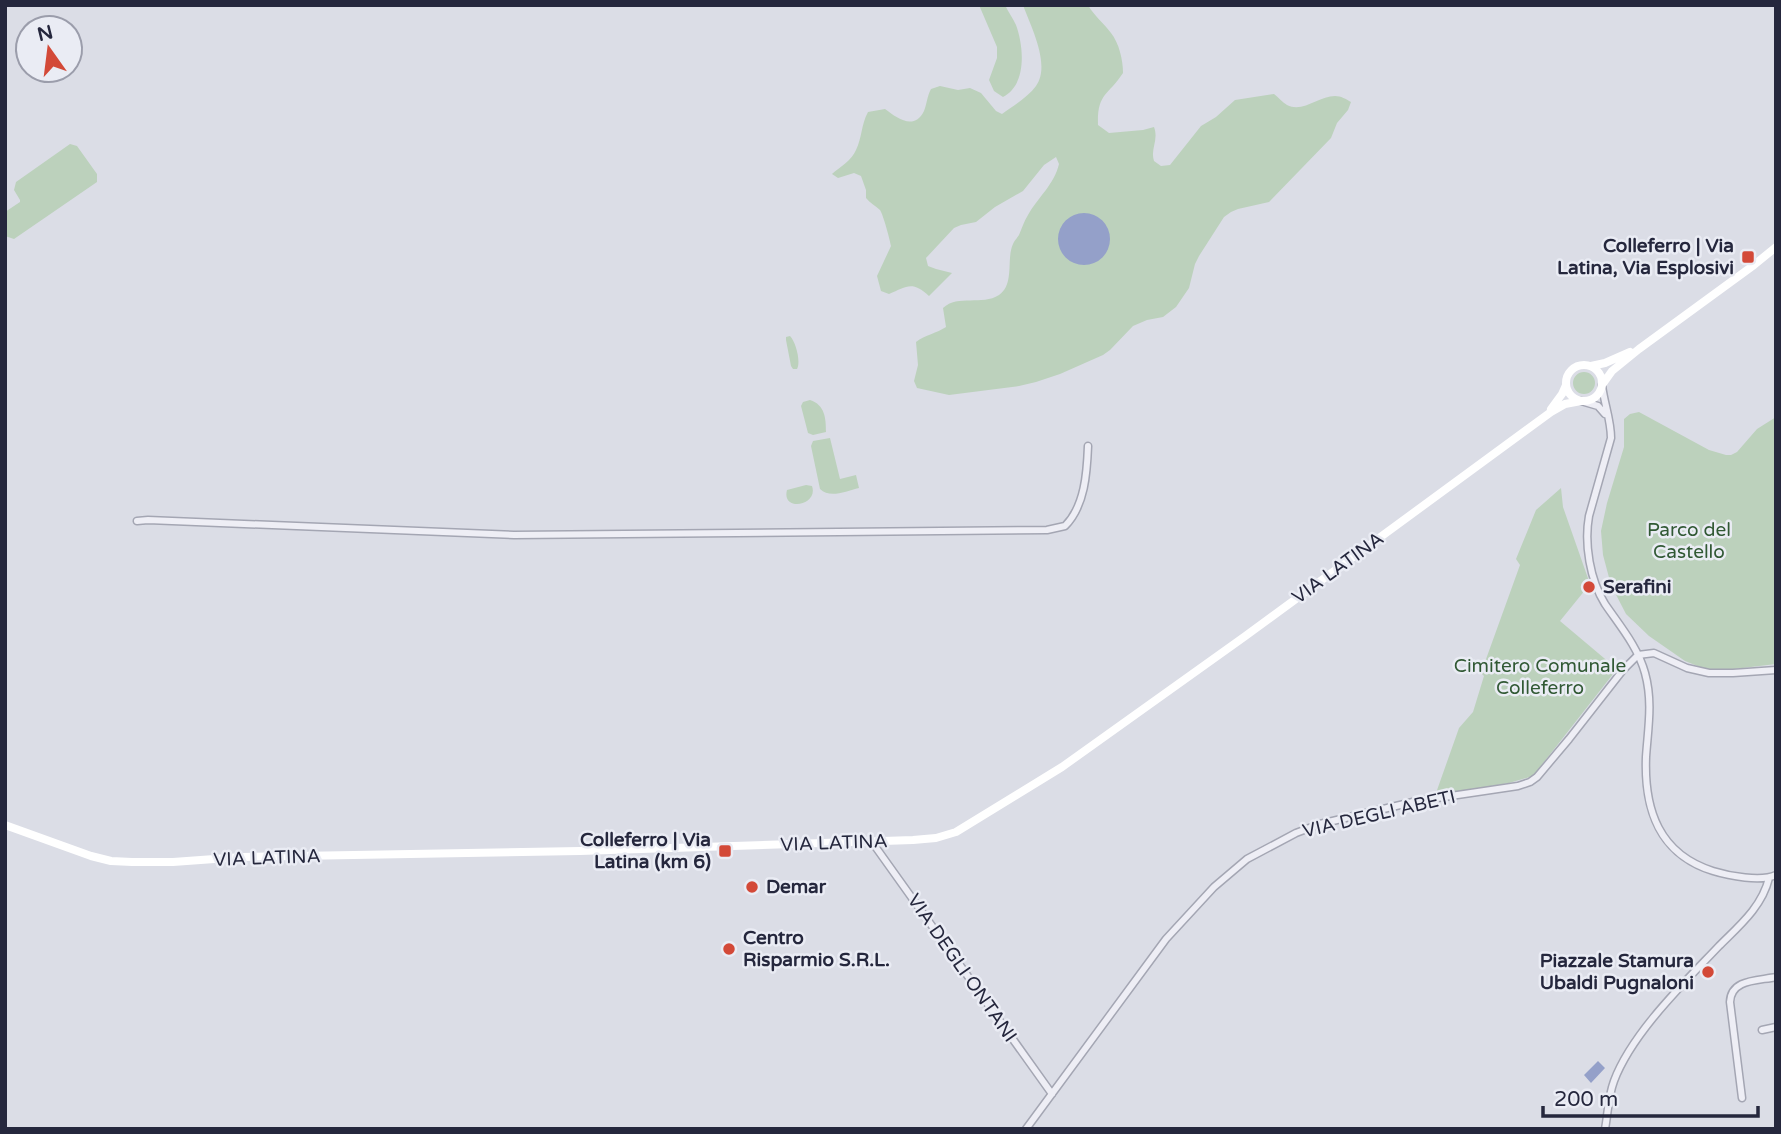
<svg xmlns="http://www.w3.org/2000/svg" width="1781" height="1134" font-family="'Varela Round',sans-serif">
<rect width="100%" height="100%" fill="#dbdde6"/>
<!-- green -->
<path fill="#bcd1bc" d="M979,5H1005C1008,12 1013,18 1016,25C1024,47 1027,85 1003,97L994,91L989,80L997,58V47Z
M1023,5H1088C1094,16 1104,23 1111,33C1119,43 1123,60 1123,73C1108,96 1097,93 1098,125L1109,133L1143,130L1154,127C1159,140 1150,149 1154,161L1161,166L1170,165L1201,126L1216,117L1235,100L1274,94C1278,97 1282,102 1287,105C1303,113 1319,96 1335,96C1341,96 1346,99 1351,102L1348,110L1337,123L1331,138L1269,202L1238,209L1231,212L1224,217L1199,256L1195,264L1189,288L1176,307L1163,317L1147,320L1133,326L1110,350L1103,355L1060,374L1036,382L1019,386L949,395L917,388L914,381L918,365L916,342C925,335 937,333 946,327L943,308C958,294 982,306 999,295C1015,284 1006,259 1013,244C1014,241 1017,238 1019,235C1022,228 1024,221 1028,215C1038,197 1054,185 1059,164L1056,157L1044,165L1023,191L995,207L976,222L961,225L954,228L926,258L928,266L936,269L952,273L929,296C912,280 906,287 889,294L881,291L877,276L891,246C890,240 883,214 880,210C876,206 870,203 866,198V190L861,176L854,173L838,178L832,174C840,167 852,160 856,150C862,138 861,125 868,112L885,109C897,118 914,131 924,111C927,104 927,96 931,89L940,86L958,90L970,88L981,93L996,111L1002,114C1013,106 1028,97 1036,86C1051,65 1031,27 1023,5Z
M70,144L77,146L97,174V182L14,239L5,236V212L20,202V200L14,190L16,182Z
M790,336C796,342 801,362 797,369H793L791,366L786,340V337Z
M1573 383a11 11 0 1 1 22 0a11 11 0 1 1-22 0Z
M810,400C825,405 826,418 826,432L813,435L808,433L801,406L803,402Z
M1639,412L1709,450L1726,455H1731L1737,452L1757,429L1776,417V664L1726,670L1705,669L1685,661L1649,636L1626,614L1611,585L1603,555L1601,531L1607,503L1624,447V419L1630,414Z
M830,438L840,479L856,475L859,488C846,491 830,499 820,489L811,446L813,441Z
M806,485L812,486C819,506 781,512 787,490Z
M1561,488L1563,507L1590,584L1560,621L1617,669L1533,776L1509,783L1438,795L1436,793L1459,728L1473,712L1484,676L1481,673L1520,565L1516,559L1536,510Z"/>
<!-- water -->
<path fill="#94a0c9" d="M1058 239a26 26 0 1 1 52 0a26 26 0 1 1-52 0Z
M1598,1061L1605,1068L1591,1083L1584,1075Z"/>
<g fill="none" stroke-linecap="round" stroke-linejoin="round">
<!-- minor casing -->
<g stroke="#a4a6b3" stroke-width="9">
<path id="minor" d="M1602,385C1604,403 1611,420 1611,438L1589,516C1584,544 1590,580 1605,604C1620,626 1638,647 1645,673C1653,702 1648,728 1646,757C1644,810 1659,854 1713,871C1729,876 1761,882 1776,875
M1581,401L1598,406L1605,414
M137,521L148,520L514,535L1047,530L1065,526C1085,506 1087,472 1088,446
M872,842L1052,1094
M1762,1030L1776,1027
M1742,1098L1730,1002C1731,979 1757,981 1776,977
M1026,1129L1166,939L1214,887L1247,859L1296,833L1320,824L1417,801L1518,786L1530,782L1537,777L1569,739L1623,670L1638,655L1654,653L1687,668L1709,673H1733L1776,670
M1605,1129C1608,1113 1608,1097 1614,1081C1632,1033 1684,983 1719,946C1739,926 1762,907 1769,878"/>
</g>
<!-- minor -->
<use href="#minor" stroke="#eeeef5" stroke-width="6"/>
<!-- secondary -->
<path stroke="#fff" stroke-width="8" d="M1566 383a18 18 0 1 1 36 0a18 18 0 1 1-36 0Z
M1591,366L1605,363L1630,352
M1602,385L1612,371L1639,349L1754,265L1776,247
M1551,409L1562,394L1566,385
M5,825L91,856L111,861L132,862H173L242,857L580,851L913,840L936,838L956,832L1062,767L1244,637L1551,412L1565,404L1581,401"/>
</g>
<!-- markers -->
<g fill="#d34938" stroke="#eaecf4" stroke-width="2.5">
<rect x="1741" y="250" width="14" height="14" rx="3.5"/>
<circle cx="1589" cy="587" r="7"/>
<rect x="718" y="844" width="14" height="14" rx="3.5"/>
<circle cx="752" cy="887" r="7"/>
<circle cx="729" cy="949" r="7"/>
<circle cx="1708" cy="972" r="7"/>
</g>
<g text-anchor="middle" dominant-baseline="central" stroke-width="5" stroke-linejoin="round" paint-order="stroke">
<!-- poi labels -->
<g font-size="19" font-weight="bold" fill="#25273d" stroke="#eaecf4" text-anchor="end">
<text x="1734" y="246">Colleferro | Via<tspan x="1734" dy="22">Latina, Via Esplosivi</tspan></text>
<text x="1603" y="587" text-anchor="start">Serafini</text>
<text x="711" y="840">Colleferro | Via<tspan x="711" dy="22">Latina (km 6)</tspan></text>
<text x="766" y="887" text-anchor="start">Demar</text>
<text x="743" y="938" text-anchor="start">Centro<tspan x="743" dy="22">Risparmio S.R.L.</tspan></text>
<text x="1694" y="961">Piazzale Stamura<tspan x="1694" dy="22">Ubaldi Pugnaloni</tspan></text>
</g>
<!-- park labels -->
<g font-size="19" fill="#315934" stroke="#eaecf4">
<text x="1689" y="530">Parco del<tspan x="1689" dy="22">Castello</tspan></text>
<text x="1540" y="666">Cimitero Comunale<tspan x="1540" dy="22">Colleferro</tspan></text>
</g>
<!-- street labels -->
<g font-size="19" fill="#25273d" stroke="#eaecf4">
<text transform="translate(1338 568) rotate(-36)">VIA LATINA</text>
<text transform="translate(1379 814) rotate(-13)">VIA DEGLI ABETI</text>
<text transform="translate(834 843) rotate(-2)">VIA LATINA</text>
<text transform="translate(267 858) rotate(-2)">VIA LATINA</text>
<text transform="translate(962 968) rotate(55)">VIA DEGLI ONTANI</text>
</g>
</g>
<!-- border -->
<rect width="1781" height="1134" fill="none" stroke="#25273d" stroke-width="14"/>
<!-- north arrow -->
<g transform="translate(49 49) rotate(346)"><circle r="33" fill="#eaecf4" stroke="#9b9dab" stroke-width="2"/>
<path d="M0-5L12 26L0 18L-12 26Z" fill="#d34938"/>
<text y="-10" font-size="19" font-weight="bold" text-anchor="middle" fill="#25273d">N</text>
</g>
<!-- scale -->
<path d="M1543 1106v10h215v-10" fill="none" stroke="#25273d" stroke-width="3.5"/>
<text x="1554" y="1106" font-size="21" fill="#25273d" stroke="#eaecf4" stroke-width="5" paint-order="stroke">200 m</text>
</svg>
